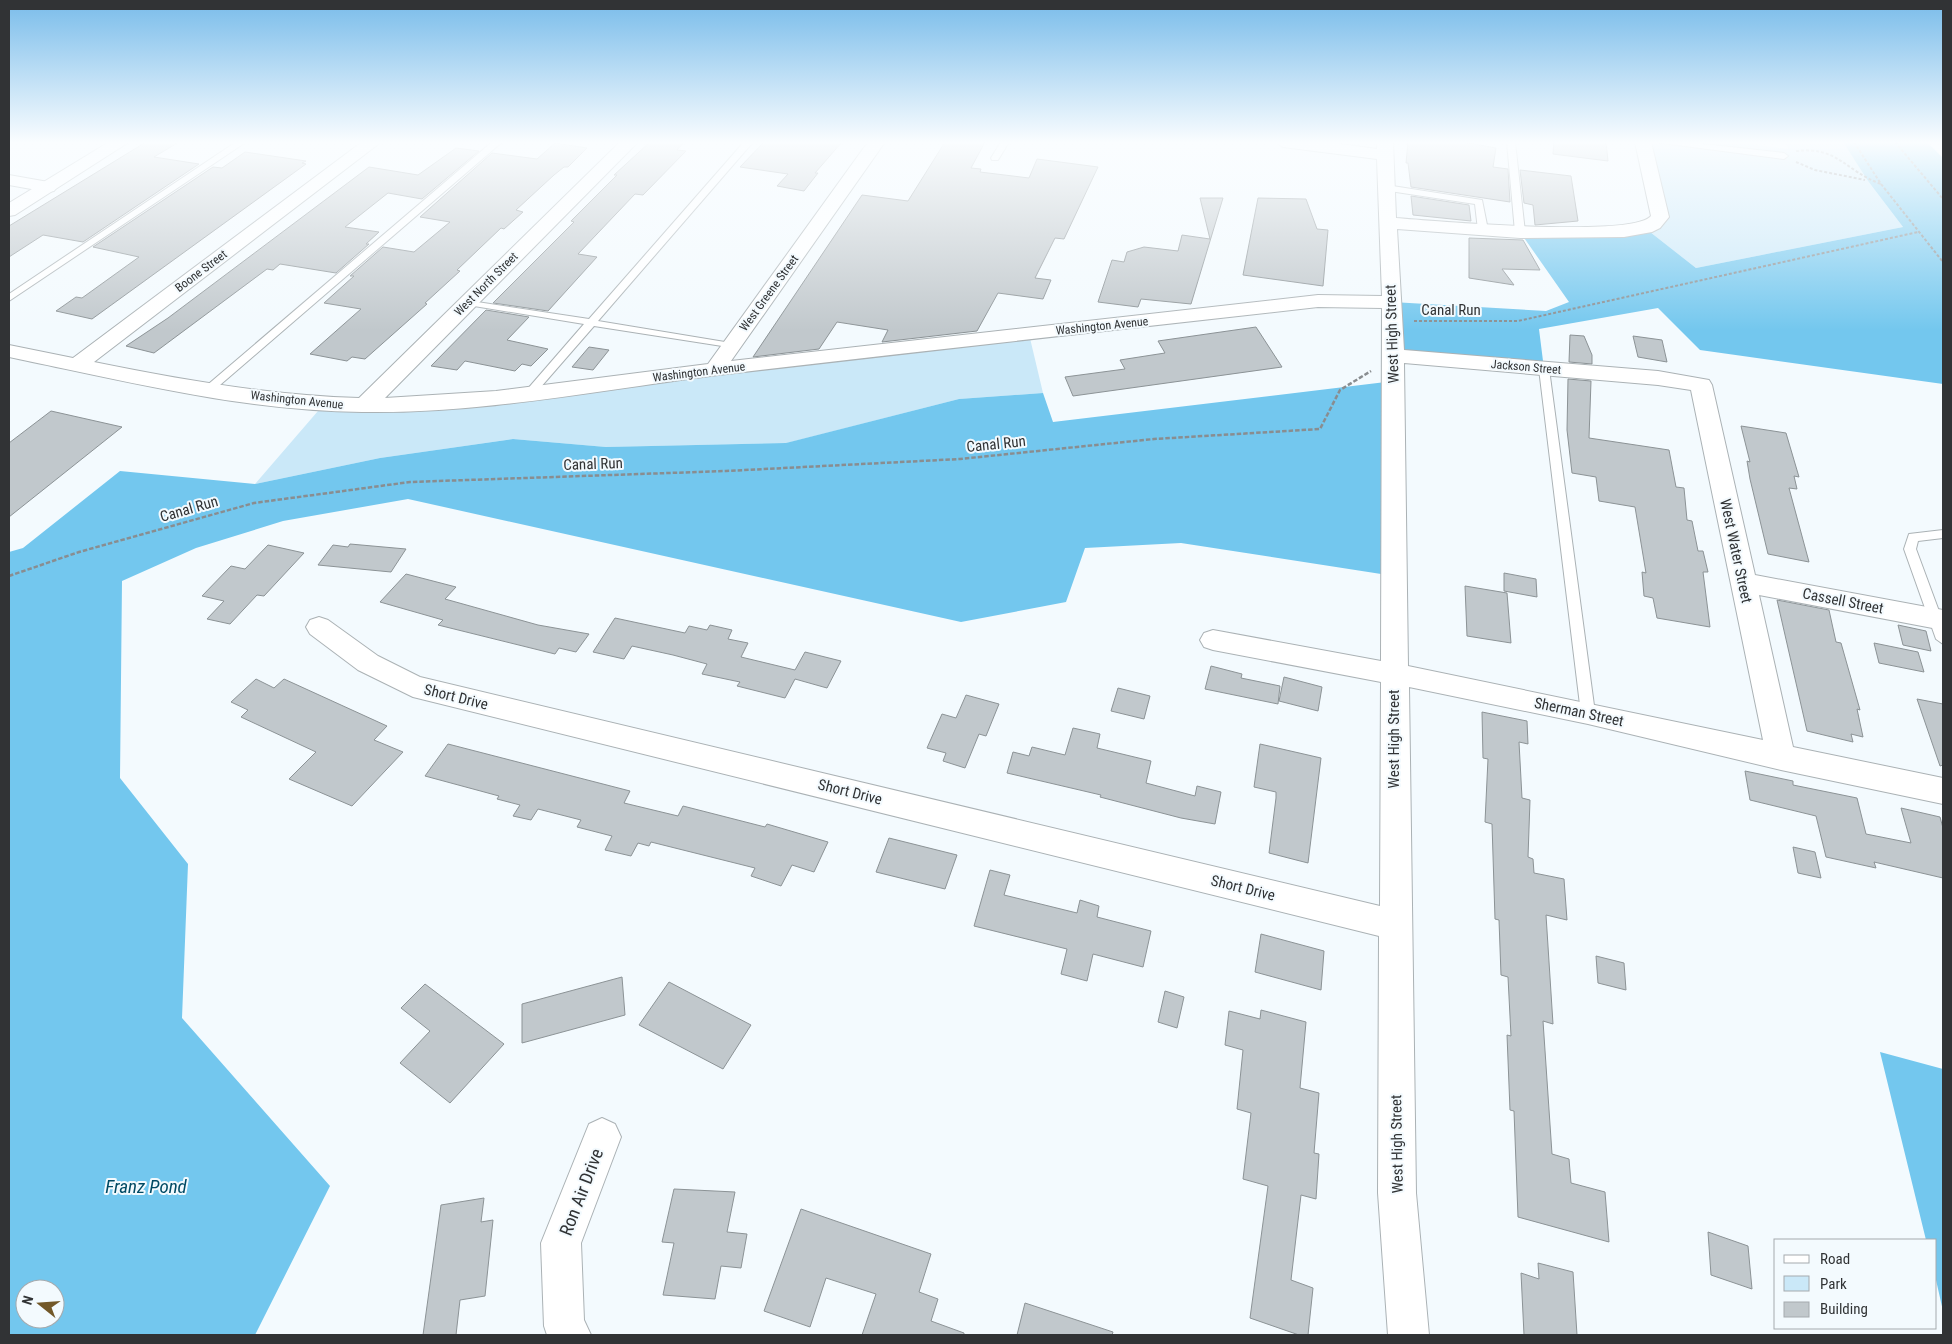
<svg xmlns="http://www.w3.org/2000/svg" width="1952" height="1344" font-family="'Roboto Condensed',sans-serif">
<rect width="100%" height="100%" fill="#f3fafe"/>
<!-- green -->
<path fill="#cae8f8" d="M1643,142H1732L1788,149L1786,142H1843L1868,181L1903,227L1696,268L1645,228L1654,224Z
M1029,334L1043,393L959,399L787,443L606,447L513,439L380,458L255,484L324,404L364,406Z"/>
<!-- forest -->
<path fill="#73c7ee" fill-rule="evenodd" d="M1843,142H1927L1943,158V384L1700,350L1658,308L1539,329L1544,369L1394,356L1392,302L1546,311L1569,302L1520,232L1645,228L1696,268L1903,227L1868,181Z
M1394,381V576L1181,543L1085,548L1066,602L961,622L408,499L283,521L196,548L122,581L120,778L188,864L182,1018L330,1186L255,1335H9V552L23,548L120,471L255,484L380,458L513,439L606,447L786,443L959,399L1043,393L1053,422ZM25,1289H55V1319H25Z
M1880,1052L1943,1069V1311L1936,1280V1240H1926Z"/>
<!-- building -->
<path fill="#c1c8cc" stroke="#8c9396" d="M146,142H179L154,157L199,164L83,242L43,235L9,257V226Z
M650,142H684L677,150L686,151L643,195L635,194L578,254L597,257L548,311L493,303L574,222L571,221L617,175H614Z
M764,142H842L815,173H818L804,191L777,186L788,174L740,167Z
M945,142H985L971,168L981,169L980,172L1029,178L1037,159L1098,167L1064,239L1055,238L1035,278L1051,280L1043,299L998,293L977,331L882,342L888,330L837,322L819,349L753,357L862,195L908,201Z
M1408,142H1463L1496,148L1493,167L1508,169L1510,202L1411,187L1408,163H1406Z
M1554,142H1606L1608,161L1553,154Z
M555,143L587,148L568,167H564L554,175L516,210L523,212L504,229L501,228L457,270L460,271L425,303L427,304L365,359L352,357L347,361L310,354L361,309L324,303L354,276H350L383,247L414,252L450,222L420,217L492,153L537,159Z
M456,148L479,151L422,199L388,193L345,227L379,232L366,244H369L336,273L280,264L273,270L267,269L154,353L126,346L168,318L369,167L418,175Z
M245,152L306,161L302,163L306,164L92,319L56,311L76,297L82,298L139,257L93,247L213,167L222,168Z
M1520,170L1571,176L1578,221L1535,225L1533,205L1524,203Z
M1411,196L1469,205L1471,221L1413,215Z
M1200,198H1223L1191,304L1141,299L1138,307L1098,302L1112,260L1124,262L1127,252L1144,247L1178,251L1182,235L1210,239Z
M1258,198L1306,199L1317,229L1328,230L1323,286L1243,275Z
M1469,238L1523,240L1540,270L1502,269L1514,285L1469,278Z
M486,310L529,317L507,340L548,349L531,366L522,364L515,371L465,361L457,370L431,366Z
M1256,327L1282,367L1073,396L1065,377L1125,369L1120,360L1165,353L1158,341Z
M1570,335L1584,336L1592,355V364L1569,362Z
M1633,336L1662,340L1667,362L1638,357Z
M589,347L609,350L593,370L572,367Z
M1568,379L1591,381L1589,438L1669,450L1676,487L1684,488L1687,520L1692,521L1698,551H1703L1708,572H1703L1710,627L1657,618L1653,598L1644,596L1642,572L1646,573L1635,507L1599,501L1596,477L1572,473L1567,430Z
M51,411L122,427L9,517V443Z
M1741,426L1786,433L1799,477L1794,476L1797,489L1789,488L1809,562L1768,554L1750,479L1747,461L1750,462Z
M350,544L406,549L391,572L318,565L333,545L348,547Z
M268,545L304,553L264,596L257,595L230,624L207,619L224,601L202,596L231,566L245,569Z
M1504,573L1536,579L1537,597L1504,591Z
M406,574L456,587L445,599L538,625L589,634L576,652L559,648L555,654L438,625L443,620L380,602Z
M1465,586L1507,593L1511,643L1467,636Z
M1777,600L1829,610L1836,642L1841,643L1860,710L1857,709L1863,737L1851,734L1853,742L1807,731Z
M615,618L685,633L689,626L707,630L710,625L732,630L728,639L748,643L741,657L795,670L805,652L841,661L827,688L795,679L785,698L737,686L740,682L702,674L707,664L673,655L632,646L624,659L593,652Z
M1898,625L1926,631L1931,651L1903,645Z
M1874,643L1918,652L1924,672L1879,663Z
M1211,666L1242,674L1241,678L1280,686L1278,704L1205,689Z
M1284,677L1322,687L1318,711L1279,701Z
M256,679L274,688L284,679L387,726L374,740L403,752L352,806L289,779L316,752L241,717L248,710L231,702Z
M1118,688L1150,696L1144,719L1111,711Z
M966,695L999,704L986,736L979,734L965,768L943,761L946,753L927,748L942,714L956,718Z
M1917,699L1943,704V765L1940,766Z
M1482,712L1527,721L1528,744L1519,742L1522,798L1530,800L1528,857L1533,859L1534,873L1564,879L1567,920L1546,915L1553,1024L1543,1021L1552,1154L1569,1159L1571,1183L1605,1192L1609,1242L1518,1217L1514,1111L1510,1110L1507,1035L1511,1036L1508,977L1501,975L1499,920L1495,919L1492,824L1485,822L1488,759L1483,758Z
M1073,728L1100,734L1097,748L1151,761L1146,783L1195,796L1197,786L1221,792L1215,824L1181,818L1100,797L1101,795L1007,773L1013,752L1029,756L1032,747L1065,755Z
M448,744L630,791L624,803L678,816L683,806L765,827L767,824L828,842L814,872L792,865L781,886L751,876L755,868L651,842L649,846L638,843L631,856L605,850L612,836L577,827L581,820L538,809L531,820L513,816L520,805L497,799L499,796L425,776Z
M1260,744L1321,758L1308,863L1269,853L1276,798V792L1254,787Z
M1745,771L1793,781V785L1857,798L1866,834L1911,843L1901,808L1940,817L1943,828V878L1874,862L1876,868L1826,857L1816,816L1750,800Z
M889,838L957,855L945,889L876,872Z
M1793,847L1815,852L1821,878L1798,873Z
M990,870L1010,875L1004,895L1077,913L1080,900L1099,906L1097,917L1151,931L1143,967L1093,954L1087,981L1061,974L1067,949L974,926Z
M1261,934L1324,951L1321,990L1255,972Z
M1596,956L1624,963L1626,990L1598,983Z
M622,977L625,1015L522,1043V1004Z
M669,982L751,1025L723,1069L639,1025Z
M425,984L504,1044L450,1103L400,1063L430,1031L401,1008Z
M1165,991L1184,997L1177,1028L1158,1022Z
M1261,1010L1306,1022L1300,1088L1319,1093L1314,1153L1319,1154L1316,1199L1301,1195L1291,1280L1313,1288L1308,1335H1299L1250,1318L1268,1186L1243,1179L1251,1113L1237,1109L1243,1050L1225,1045L1229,1011L1260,1019Z
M674,1189L735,1192L727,1232L747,1234L741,1268L721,1266L715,1299L663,1295L674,1243L662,1242Z
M484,1198L481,1222L493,1220L485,1296L460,1300L456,1335H423L441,1205Z
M801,1209L931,1254L919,1292L938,1299L931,1321L964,1333V1335H862L876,1294L826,1278L810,1327L764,1311Z
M1708,1232L1748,1246L1752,1289L1711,1275Z
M1538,1263L1573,1272L1577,1335H1524L1521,1273L1539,1279Z
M1025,1303L1113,1332L1112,1335H1017Z"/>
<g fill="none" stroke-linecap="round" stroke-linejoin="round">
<!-- service casing -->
<g stroke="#abb2b5" stroke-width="2">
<path id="service" d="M236,142H246L9,301V294Z
M492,142H502L213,391H205V387Z
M744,142H753L598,321L731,343L735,344V348L594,326L533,396H525V392L584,324L468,305L464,304V300L589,319Z
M1001,142H1009L998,160H992L991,158Z
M1507,142H1515L1525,232L1520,235L1515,232Z
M1654,142H1685L1784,153L1788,156L1784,159Z
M1386,185L1482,200L1488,230L1483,233L1478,230L1475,204L1383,190V186Z
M1544,366L1549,369L1595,713L1593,717H1583L1581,713L1539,369Z
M1943,530V538L1918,541L1916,549L1943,622V644L1936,639L1904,549L1909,534Z"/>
</g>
<!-- minor casing -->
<g stroke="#abb2b5" stroke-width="2">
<path id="minor" d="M362,142H381L94,362C182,380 270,395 359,398L620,142H638L385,398L496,391L708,364L868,142H885L731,361L1318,295L1382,296L1377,159L1283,147L1275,142H1326L1377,149V142H1393L1396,218C1433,221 1632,238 1651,216L1635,142H1651L1669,217L1660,228L1652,232L1624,237L1520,238L1397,229L1404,350L1658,371L1709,380L1712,385L1755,575L1943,610V630L1759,595L1793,747L1943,778V804L1781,770L1588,724L1409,687L1416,1193L1429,1335H1388L1378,1193L1379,936L413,697L358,670L310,634L306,627L310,620L319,617L328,620L378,656L420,677L1380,906L1381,682L1213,650L1204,647L1200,640L1204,633L1213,630L1381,661L1382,308L1318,307C1118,330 918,351 718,375C600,390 481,414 362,412C243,411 125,381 9,357V345L73,358ZM1404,363L1658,385L1691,390L1763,740L1408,666Z
M9,175L54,183L57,187L54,191L48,192L9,185Z
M602,1118L615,1124L621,1137L581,1243L584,1320L591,1335H547L544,1326L541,1243L589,1124Z"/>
</g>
<!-- tertiary casing -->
<g stroke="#abb2b5" stroke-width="2">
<path id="tertiary" d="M109,142H129L15,215L9,216V203Z"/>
</g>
<!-- path-far1 -->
<path stroke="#898d90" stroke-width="2" stroke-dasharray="3 2" stroke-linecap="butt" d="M1854,142L1881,184L1943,262
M1895,142L1943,199
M1796,151C1838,146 1845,171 1881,184
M1796,162L1815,170L1865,180
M1414,321H1518L1918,232"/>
<!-- path -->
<path stroke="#898d90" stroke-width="2.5" stroke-dasharray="4.5 2" stroke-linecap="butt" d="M9,576L79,552L254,503L410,482L726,471L960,459L1154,439L1320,429L1340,390L1371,371"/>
<!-- service -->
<use href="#service" fill="#fff" fill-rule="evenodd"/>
<!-- minor -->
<use href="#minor" fill="#fff" fill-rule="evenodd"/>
<!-- tertiary -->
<use href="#tertiary" fill="#fff" fill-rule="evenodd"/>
</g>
<!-- sky -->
<linearGradient id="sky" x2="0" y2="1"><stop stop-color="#79bcea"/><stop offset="0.43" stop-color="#fafdff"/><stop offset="1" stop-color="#fafdff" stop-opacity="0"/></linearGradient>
<rect width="1952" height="331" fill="url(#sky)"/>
<g text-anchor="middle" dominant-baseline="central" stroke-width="4" stroke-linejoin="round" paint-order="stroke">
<!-- far-street labels -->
<g font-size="12" fill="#313335" stroke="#f3fafe">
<text transform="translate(201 271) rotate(-37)">Boone Street</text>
<text transform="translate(486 284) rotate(-45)">West North Street</text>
<text transform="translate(769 293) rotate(-54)">West Greene Street</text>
<text transform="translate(1102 326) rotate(-6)">Washington Avenue</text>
<text transform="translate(1526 367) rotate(5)">Jackson Street</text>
<text transform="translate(699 372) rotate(-7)">Washington Avenue</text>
<text transform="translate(297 400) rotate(6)">Washington Avenue</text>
</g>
<!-- street labels -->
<g font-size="15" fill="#313335" stroke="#f3fafe">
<text x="1451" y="310">Canal Run</text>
<text transform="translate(1392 334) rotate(-92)">West High Street</text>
<text transform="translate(996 444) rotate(-6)">Canal Run</text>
<text transform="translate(593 464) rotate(-2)">Canal Run</text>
<text transform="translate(189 509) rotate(-16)">Canal Run</text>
<text transform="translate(1736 551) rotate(78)">West Water Street</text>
<text transform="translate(1843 601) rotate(11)">Cassell Street</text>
<text transform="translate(456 697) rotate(14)">Short Drive</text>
<text transform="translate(1579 712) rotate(12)">Sherman Street</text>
<text transform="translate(1394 739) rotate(-90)">West High Street</text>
<text transform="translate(850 792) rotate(14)">Short Drive</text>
<text transform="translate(1243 888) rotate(14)">Short Drive</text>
<text transform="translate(1397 1144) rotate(-91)">West High Street</text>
</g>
<!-- near-street labels -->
<g font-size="18" fill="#313335" stroke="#f3fafe">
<text transform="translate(581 1192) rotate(-69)">Ron Air Drive</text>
</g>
<!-- near-water labels -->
<g font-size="19" font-style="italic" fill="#004a64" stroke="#f3fafe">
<text x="146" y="1186">Franz Pond</text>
</g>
</g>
<!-- border -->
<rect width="1952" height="1344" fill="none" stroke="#313335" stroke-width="20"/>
<!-- legend -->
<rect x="1774" y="1239" width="162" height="90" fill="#f3fafe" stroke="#a5aaae"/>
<rect x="1784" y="1255" width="25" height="8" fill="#ffffff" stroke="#a5aaae"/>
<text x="1820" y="1264" font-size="15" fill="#313335">Road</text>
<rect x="1784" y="1276" width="25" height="15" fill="#cae8f8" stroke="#a5aaae"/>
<text x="1820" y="1289" font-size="15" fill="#313335">Park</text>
<rect x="1784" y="1302" width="25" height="15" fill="#c1c8cc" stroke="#a5aaae"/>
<text x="1820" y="1314" font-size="15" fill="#313335">Building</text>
<!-- north arrow -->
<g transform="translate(40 1304) rotate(287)"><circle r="24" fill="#f3fafe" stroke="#a5aaae"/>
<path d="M0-4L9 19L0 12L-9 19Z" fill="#725829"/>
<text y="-8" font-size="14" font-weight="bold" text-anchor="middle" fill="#313335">N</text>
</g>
</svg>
